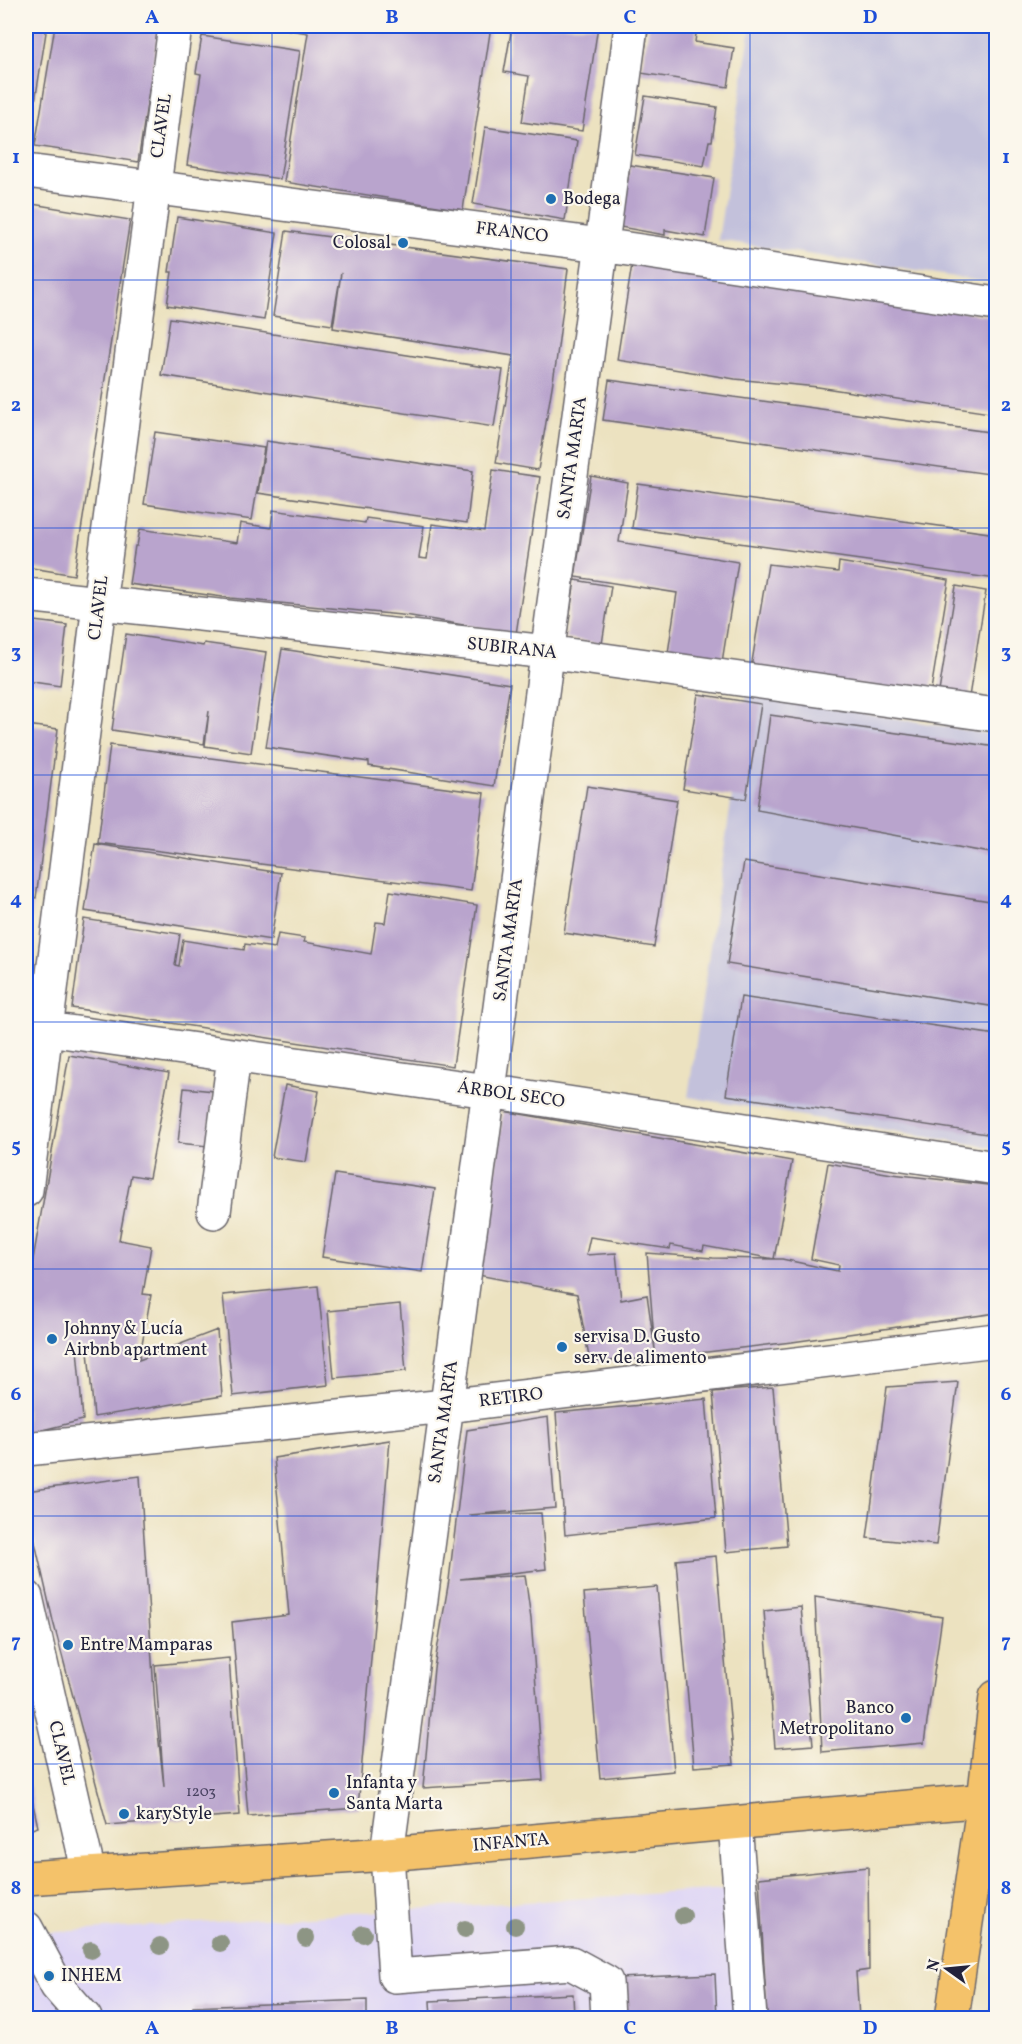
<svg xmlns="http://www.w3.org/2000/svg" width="1022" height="2044" font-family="Vollkorn,serif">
<rect width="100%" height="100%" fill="#fbf7ec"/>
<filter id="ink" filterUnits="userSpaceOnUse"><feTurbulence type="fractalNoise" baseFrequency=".0167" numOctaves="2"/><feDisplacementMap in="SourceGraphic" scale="12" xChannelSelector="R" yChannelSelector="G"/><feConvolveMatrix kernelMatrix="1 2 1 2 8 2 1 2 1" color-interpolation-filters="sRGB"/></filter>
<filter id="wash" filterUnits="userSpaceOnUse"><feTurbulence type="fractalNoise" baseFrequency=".008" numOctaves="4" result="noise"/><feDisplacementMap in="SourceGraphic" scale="24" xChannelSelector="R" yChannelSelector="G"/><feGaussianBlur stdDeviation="1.35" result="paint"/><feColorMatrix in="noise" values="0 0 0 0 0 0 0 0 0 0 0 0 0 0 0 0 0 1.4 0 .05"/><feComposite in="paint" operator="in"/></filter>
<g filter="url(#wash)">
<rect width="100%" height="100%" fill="#ece2c0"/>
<!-- built -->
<path fill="#ded5f5" d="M727,1889L738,2018H26V1934Z"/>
<!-- industrial -->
<path fill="#c3c1db" d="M751,26H996V218L987,282L718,240Z
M747,693L996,735V1148L688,1097Z"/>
<!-- green -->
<path fill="#87cf8a" stroke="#547862" stroke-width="1.5" d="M996,1974V2018H990Z"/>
<g id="blocks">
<!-- building -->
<path fill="#b9a4cd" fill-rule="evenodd" d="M26,26H47L27,152H26Z
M55,26H159L138,162L35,146Z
M268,26H491L463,210L284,182L308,33Z
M501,26H598L582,131L522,122L529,76L504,72L511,32L501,30Z
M649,26H697L695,42L734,48L728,87L641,73Z
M202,36L300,51L280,179L187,165L201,74L196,73Z
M645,96L717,107L712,141H709L704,166L635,155Z
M485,127L577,141L565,220L473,204Z
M630,165L714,178L705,237L665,230V235L620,227Z
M26,203L130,220L74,575L26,567Z
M177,217L277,233L264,320L167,305L172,272H169Z
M286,231L568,269L556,363L538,470L496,463L513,356L333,328L341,273L332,325L273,316Z
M633,258L996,317V414L818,387L735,379L617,360Z
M170,318L503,370L494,427L161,375Z
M609,380L996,433V475L603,420Z
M155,432L264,448L252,520L144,504Z
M266,441L473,471L467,523L258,493Z
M493,470L540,477L516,634L411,616L230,598L129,584L135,546H137L140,529L237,543L240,523L271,528L273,510L365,523L366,518L424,526L419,558L427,559L432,524L484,531Z
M591,476L628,483L619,542L738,562L722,662L668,653L677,593L575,577Z
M638,484L996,534V579L632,528Z
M839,562L949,580L930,696L751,668L768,564L838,572Z
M575,580L611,586L602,644L566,638Z
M956,586L986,591L968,703L938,698Z
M26,620L67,625L60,686L26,681Z
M126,634L203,646L204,643L266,652L251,753L205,746L209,711L204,744L112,730Z
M282,649L510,684L494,786L369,766V762L266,747Z
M698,694L761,704L746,799L683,789Z
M770,715L996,747V854L757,810Z
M26,725L58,729L36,898L26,897Z
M110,745L484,793L471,891L98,843Z
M587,786L677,800L654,947L564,933Z
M95,844L281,873L271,940L85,911Z
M744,862L996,902V1007L727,964Z
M390,891L477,905L453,1066L72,1008L84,919L180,934L175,965L179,966L183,940L244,950L245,944L275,948L278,934L305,938L304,942L371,954L376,922L385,923Z
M26,904L33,905L27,951L26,950Z
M741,997L996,1035V1112L993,1135L726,1095Z
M69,1055L169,1073L149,1178L131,1175L119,1240L151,1246L143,1294L151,1295L139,1360L217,1330L222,1396L94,1417L88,1351L77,1349L83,1420L26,1434V1299Z
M285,1085L319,1091L306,1162L272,1157Z
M184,1088L214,1091L208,1146L178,1143Z
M503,1111L792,1161L774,1259H782L838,1271L839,1265L811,1259L828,1163L892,1174L996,1186V1313L792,1342L656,1358L590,1362L577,1294L478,1275L489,1217ZM590,1237L670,1249L671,1245L703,1251L704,1246L774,1259L713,1258L647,1253L655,1350L647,1295L621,1300L616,1253L586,1255Z
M335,1174L435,1189L422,1272L322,1257Z
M318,1286L328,1385L233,1396L223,1295Z
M400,1304L406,1371L334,1378L328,1311Z
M958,1382L936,1545L867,1538L887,1387Z
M773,1387L787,1546L726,1552L713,1392Z
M706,1399L716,1518L565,1535L556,1413Z
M548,1417L555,1508L469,1515L541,1513L546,1569L460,1579L525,1575L531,1619L543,1780L423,1788L434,1668L449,1580L467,1430Z
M390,1440L358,1808L248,1816L232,1622L289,1615L274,1458Z
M140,1476L155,1707L164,1787L155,1665L229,1658L240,1815L107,1825L53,1621L26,1503V1491Z
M716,1556L734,1764L694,1767L676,1560Z
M657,1587L674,1771L600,1778L584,1593Z
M815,1597L942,1617L924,1743L822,1752Z
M801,1607L813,1745L775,1748L764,1611Z
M26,1772L38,1827L26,1831Z
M868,1867L869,1970L856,1972L859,2018H767L759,1878Z
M715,1974L717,2018H620L618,1978Z
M573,1994L574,2018H431L430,2001Z
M367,2000V2018H193V2007Z"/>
</g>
</g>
<g filter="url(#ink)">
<use href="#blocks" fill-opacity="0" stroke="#69656a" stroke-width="1.5"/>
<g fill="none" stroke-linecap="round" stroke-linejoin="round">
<!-- minor casing -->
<g stroke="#69656a" stroke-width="36">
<path id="minor" d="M26,171L601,245L996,304
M26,595L547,652L996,715
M26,1026L488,1091L996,1168
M26,1190L99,604L175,26
M214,1212L234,1056
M26,1449L446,1406L996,1340
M26,1597L89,1874
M735,1823L750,2018
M26,1928L57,1986L85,2018
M608,2018L606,1982L571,1963L395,1976L387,1854L631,26"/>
</g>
<!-- major casing -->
<g stroke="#69656a" stroke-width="36">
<path id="major" d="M26,1878L387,1854L996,1799
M952,2018L984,1800L996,1697"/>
</g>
<!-- minor -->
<use href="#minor" stroke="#fff" stroke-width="33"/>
<!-- major -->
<use href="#major" stroke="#f4c26a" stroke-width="33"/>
</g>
<!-- trees -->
<g fill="#8d9584">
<circle cx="683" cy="1916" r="9"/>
<circle cx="515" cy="1926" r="9"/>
<circle cx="465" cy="1929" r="9"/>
<circle cx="363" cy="1934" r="9"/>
<circle cx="306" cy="1938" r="9"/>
<circle cx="220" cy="1943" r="9"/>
<circle cx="160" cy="1946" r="9"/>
<circle cx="91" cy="1950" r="9"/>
</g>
</g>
<!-- grid -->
<path fill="none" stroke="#1d4ed8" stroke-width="1.5" stroke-opacity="0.55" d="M272,26V2018M511,26V2018M750,26V2018M26,280H996M26,528H996M26,775H996M26,1022H996M26,1269H996M26,1516H996M26,1764H996"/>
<!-- markers -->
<g fill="#1f6fb2" stroke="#fbf7ec" stroke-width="2">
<circle cx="551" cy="199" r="6"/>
<circle cx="403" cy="243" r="6"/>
<circle cx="52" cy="1339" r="6"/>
<circle cx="562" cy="1347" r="6"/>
<circle cx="68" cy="1645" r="6"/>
<circle cx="906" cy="1718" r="6"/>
<circle cx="334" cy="1793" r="6"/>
<circle cx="124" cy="1814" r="6"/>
<circle cx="49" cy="1976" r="6"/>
</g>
<g text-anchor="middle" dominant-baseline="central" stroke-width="4.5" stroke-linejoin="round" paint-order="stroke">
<!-- number labels -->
<g font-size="15" fill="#484260">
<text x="201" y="1792">1203</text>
</g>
<!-- street labels -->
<g font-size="18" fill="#22223b" stroke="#fbf7ec">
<text transform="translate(162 126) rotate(-82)">CLAVEL</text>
<text transform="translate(512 233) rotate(7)">FRANCO</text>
<text transform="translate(573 458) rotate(-82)">SANTA MARTA</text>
<text transform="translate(99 608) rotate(-83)">CLAVEL</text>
<text transform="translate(512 649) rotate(6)">SUBIRANA</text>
<text transform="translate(509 940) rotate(-82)">SANTA MARTA</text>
<text transform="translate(511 1095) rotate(8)">ÁRBOL SECO</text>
<text transform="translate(511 1398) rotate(-7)">RETIRO</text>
<text transform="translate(444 1422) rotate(-82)">SANTA MARTA</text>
<text transform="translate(61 1753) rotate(77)">CLAVEL</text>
<text transform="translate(511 1843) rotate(-5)">INFANTA</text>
</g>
<!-- poi labels -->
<g font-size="18" fill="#22223b" stroke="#fbf7ec" text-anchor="start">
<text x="563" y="199">Bodega</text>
<text x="391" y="243" text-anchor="end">Colosal</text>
<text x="64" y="1329">Johnny &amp; Lucía<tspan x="64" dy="21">Airbnb apartment</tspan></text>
<text x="574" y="1337">servisa D. Gusto<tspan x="574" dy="21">serv. de alimento</tspan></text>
<text x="80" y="1645">Entre Mamparas</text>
<text x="894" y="1708" text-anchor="end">Banco<tspan x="894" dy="21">Metropolitano</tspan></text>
<text x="346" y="1783">Infanta y<tspan x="346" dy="21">Santa Marta</tspan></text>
<text x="136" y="1814">karyStyle</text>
<text x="61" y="1976">INHEM</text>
</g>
</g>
<!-- margin -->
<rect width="1022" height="2044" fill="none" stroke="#fbf7ec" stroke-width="66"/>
<!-- north arrow -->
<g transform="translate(947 1969) rotate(285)" stroke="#fbf7ec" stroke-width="4.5" paint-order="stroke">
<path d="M0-4.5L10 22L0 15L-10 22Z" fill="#22223b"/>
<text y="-9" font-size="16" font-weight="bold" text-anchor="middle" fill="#22223b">N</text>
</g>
<rect x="33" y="33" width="956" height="1978" fill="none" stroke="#1d4ed8" stroke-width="2"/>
<g font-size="20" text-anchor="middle" font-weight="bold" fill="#1d4ed8">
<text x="152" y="23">A</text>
<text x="392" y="23">B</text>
<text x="630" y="23">C</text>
<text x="870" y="23">D</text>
<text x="16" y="163">1</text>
<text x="1006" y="163">1</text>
<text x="16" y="411">2</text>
<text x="1006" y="411">2</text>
<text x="16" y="658">3</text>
<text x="1006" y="658">3</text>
<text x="16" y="905">4</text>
<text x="1006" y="905">4</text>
<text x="16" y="1152">5</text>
<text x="1006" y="1152">5</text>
<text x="16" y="1400">6</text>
<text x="1006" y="1400">6</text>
<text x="16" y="1647">7</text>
<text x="1006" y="1647">7</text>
<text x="16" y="1894">8</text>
<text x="1006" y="1894">8</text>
<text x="152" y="2034">A</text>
<text x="392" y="2034">B</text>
<text x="630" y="2034">C</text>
<text x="870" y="2034">D</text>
</g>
</svg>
